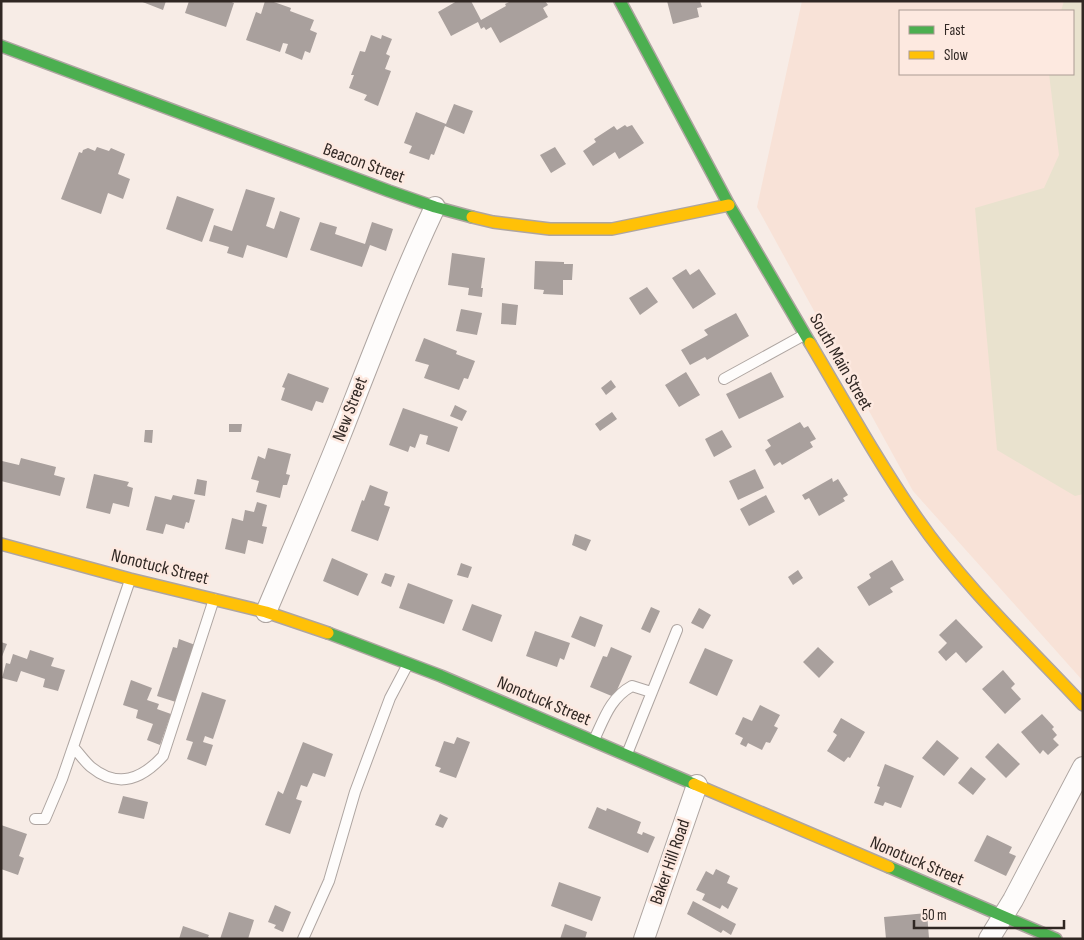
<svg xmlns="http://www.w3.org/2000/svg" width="1084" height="940" font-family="'Sofia Sans Condensed',sans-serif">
<rect width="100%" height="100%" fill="#f7ece6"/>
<!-- built -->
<path fill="#f8e2d7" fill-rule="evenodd" d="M802,1H1083V681L913,491L757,207ZM900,11H1073V74H900Z"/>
<!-- green -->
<path fill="#e9e2ce" d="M1064,1H1083V494L1075,496L997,450L975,208L1044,188L1059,155L1049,74H1073V11H1061Z"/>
<!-- building -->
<path fill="#a9a09d" d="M140,1H166L163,10Z
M189,1H229L234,3L226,27L185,13Z
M265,1H271L291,8L290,11L314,20L310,30L317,33L310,53L305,51L302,60L285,53L288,44L283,43L280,52L246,40L256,12L261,14Z
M457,1H471L481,20L506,6L505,4L511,1H545L548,5L543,8L548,17L500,43L491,27L486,30L484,27L481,29L478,22L451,36L438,12Z
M667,1H700L702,7L697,8L699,17L673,24Z
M371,35L381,39L382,35L392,39L386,54L390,56L385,69L391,71L378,106L364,100L367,95L349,88L354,75H351L360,51L365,52Z
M454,104L473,111L464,134L445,126L434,155L431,154L429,160L409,153L412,146L404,143L416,112L446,124Z
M625,125L627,127L632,125L644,143L619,159L615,152L593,166L583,151L596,142L594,139L614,126L617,130Z
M97,147L109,151L111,148L125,154L118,174L130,179L123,199L108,193L101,214L61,199L79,152L82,153L83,150L88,148L95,151Z
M555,147L566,164L551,173L540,155Z
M246,189L275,198L266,226L274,229L280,211L300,218L287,258L247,245L243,258L227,253L229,247L209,241L214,225L232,231Z
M177,196L214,209L202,242L166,229Z
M320,222L337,227L335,234L365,244L372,222L393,229L386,251L370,245L362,267L310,250Z
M452,253L485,258L481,288H483L482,297L468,295L469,288L448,285Z
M535,261L564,262V264H573L572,280H563V295L543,294L544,290L534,289Z
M686,269L690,275L699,269L716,294L693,309L672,278Z
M647,287L658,302L640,315L629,298Z
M502,303L518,305L516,325L501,324Z
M461,309L482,313L477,335L456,331Z
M736,313L749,336L707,360L705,357L690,365L681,350L708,335L704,330Z
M424,338L457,351L456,354L475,361L468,379L464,378L459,390L424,378L429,365L415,361Z
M686,372L700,395L679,407L665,385Z
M771,372L784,397L739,419L726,394Z
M288,373L329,388L323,403L316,401L312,411L281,400L285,388L282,387Z
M611,380L616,387L606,395L601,388Z
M455,405L467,411L462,421L450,416Z
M403,408L458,427L449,452L426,444L428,436L420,434L415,448L410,446L408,452L389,445Z
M612,412L617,419L600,431L595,424Z
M800,422L804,428L808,426L816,439L810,442L813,447L782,465L780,462L774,466L765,450L771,446L767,440Z
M229,424H242L241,432H229Z
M145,430H153L152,443L144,442Z
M722,430L732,447L714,457L705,439Z
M268,448L291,454L286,474L290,475L287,485H283L280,498L256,492L259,481L251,479L258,456L265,459Z
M21,458L56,467L54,475L65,478L60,496L1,481L2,461L19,465Z
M755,469L764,488L738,500L729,481Z
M94,474L129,482L127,486L133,488L129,507L113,503L110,514L86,508Z
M832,478L833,482L838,479L848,495L843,498L845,501L819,516L809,498L805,500L802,495Z
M197,479L207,481L205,496L194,494Z
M370,485L388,492L384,505L390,507L378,541L351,531L362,500L364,501Z
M173,495L195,500L189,523L186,522L184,529L166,524L163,534L146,530L155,496L171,500Z
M766,495L775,512L749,526L740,509Z
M257,502L267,505L262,526L267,527L263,544L248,540L245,554L225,549L232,518L243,521L245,510L254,512Z
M575,534L591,540L586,551L572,545Z
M332,558L368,574L358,596L323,581Z
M892,560L904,580L890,588L893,592L869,606L857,587L871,578L869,574Z
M461,563L472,567L468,578L457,575Z
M798,570L803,578L793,585L788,577Z
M385,573L395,576L391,587L381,583Z
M408,583L453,600L444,624L399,608Z
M472,604L502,615L492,642L462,630Z
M651,607L660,611L650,633L641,629Z
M699,608L711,615L703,629L691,623Z
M580,616L603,625L595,647L571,637Z
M956,619L983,647L966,663L956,652L946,661L938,652L947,643L939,635Z
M535,631L570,643L564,660L560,658L557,667L526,656Z
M179,639L198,646L179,703L157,696L173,647L177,648Z
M1,642L7,644L1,659Z
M611,647L632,656L614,697L590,687L603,656L607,657Z
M818,647L834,662L819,678L803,662Z
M705,648L733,660L717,696L689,683Z
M30,650L54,658L51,666L65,670L58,691L43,687L45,679L21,671L17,682L2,678L6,663L10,664L13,654L27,659Z
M1003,670L1015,684L1011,688L1021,699L1005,714L982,689Z
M131,680L152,688L147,700L159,704L157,709L171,714L160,745L147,740L153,724L136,718L138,710L123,705Z
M202,692L226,700L213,739L205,736L203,742L213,745L206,766L187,759L193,742L186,740Z
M760,705L780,715L774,726L778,728L770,743L766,742L762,750L748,743L746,747L740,744L743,738L735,734L743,717L752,721Z
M1042,714L1054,727L1052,729L1057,735L1053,739L1059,745L1048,755L1043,750L1040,754L1021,732Z
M841,718L865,732L850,758L848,757L844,762L827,751L837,735L833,732Z
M457,737L470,742L456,778L439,772L441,768L435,766L444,741L454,744Z
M937,740L959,758L944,776L922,758Z
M303,742L333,754L325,777L313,773L307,787L301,785L296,799L302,801L290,834L265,825L278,791L283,794Z
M998,743L1020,764L1006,778L985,757Z
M885,764L914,776L901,808L885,802L883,806L874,803L880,787L877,786Z
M971,767L986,779L973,795L958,783Z
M123,796L148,802L144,819L118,813Z
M597,807L606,811L607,808L641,822L637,833L642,835L643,832L655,837L648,853L588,828Z
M440,814L448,818L443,828L435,825Z
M1,825L27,834L19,856L24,858L18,875L1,869Z
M987,835L1012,847L1009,853L1016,856L1006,876L974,861Z
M716,869L730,876L727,883L738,888L728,909L722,905L720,909L702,900L705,894L696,890L706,871L713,875Z
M559,882L601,897L592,921L551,906Z
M693,901L736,924L731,935L723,930L721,933L687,914Z
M275,905L291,912L283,932L274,928L276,925L268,922Z
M229,912L254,920L248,939H220Z
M927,913L929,938L886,939L884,917Z
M565,924L587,932L585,939H560Z
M183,926L209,935L208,937L211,939H179Z"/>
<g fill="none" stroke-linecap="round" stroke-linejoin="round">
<!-- lane casing -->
<g stroke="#aea5a1" stroke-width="12">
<path id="lane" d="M724,379L804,335
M130,580L73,747C79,753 85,762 91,767C118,789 142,779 163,756L214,599
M594,740C604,719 610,698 632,686L651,692
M627,754L677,630
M35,819H45L62,779L73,747
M303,939L329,881L355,792L390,698L408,664"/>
</g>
<!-- street casing -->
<g stroke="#aea5a1" stroke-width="22">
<path id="street" d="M266,612C291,553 317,494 341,434C371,358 400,281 435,207
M644,939L697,785
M989,939L1013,900L1083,767"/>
</g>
<!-- fast casing -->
<g stroke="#aea5a1" stroke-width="14">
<path id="fast" d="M620,1L729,205L810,343
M1,46L389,191L435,207L472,217
M328,633L441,676L694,784
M889,867L1056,939"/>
</g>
<!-- slow casing -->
<g stroke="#aea5a1" stroke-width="14">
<path id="slow" d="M472,217L493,222L550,229H612L729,205
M810,343C845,402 878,462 917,518C964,586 1027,645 1083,705
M1,544L130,579L266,612L328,633
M694,784L889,867"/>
</g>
<!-- lane -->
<use href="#lane" stroke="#fefcfb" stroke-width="10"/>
<!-- street -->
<use href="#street" stroke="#fefcfb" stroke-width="20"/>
<!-- fast -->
<use href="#fast" stroke="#4caf50" stroke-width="11"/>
<!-- slow -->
<use href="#slow" stroke="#ffc107" stroke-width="11"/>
</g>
<g text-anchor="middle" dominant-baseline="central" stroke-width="5" stroke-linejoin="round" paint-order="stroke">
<!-- street labels -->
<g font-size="18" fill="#302723" stroke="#fde9e0">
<text transform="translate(364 163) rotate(20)">Beacon Street</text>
<text transform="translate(841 362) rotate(60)">South Main Street</text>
<text transform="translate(350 409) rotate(-69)">New Street</text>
<text transform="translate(160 567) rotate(14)">Nonotuck Street</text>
<text transform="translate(544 701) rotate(23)">Nonotuck Street</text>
<text transform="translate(917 861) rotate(23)">Nonotuck Street</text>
<text transform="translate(670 862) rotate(-71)">Baker Hill Road</text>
</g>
</g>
<!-- border -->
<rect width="1084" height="940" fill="none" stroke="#302723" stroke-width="5"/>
<!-- legend -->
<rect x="899" y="10" width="175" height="65" fill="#fde9e0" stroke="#ab9b94"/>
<rect x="909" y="26" width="25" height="8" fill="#4caf50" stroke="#ab9b94"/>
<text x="944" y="35" font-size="15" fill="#302723">Fast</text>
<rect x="909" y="51" width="25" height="8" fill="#ffc107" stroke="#ab9b94"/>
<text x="944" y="60" font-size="15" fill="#302723">Slow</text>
<!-- scale -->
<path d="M914 920v8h150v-8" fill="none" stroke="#302723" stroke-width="2.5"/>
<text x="922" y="920" font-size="15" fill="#302723" stroke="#fde9e0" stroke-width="4" paint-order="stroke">50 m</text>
</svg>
